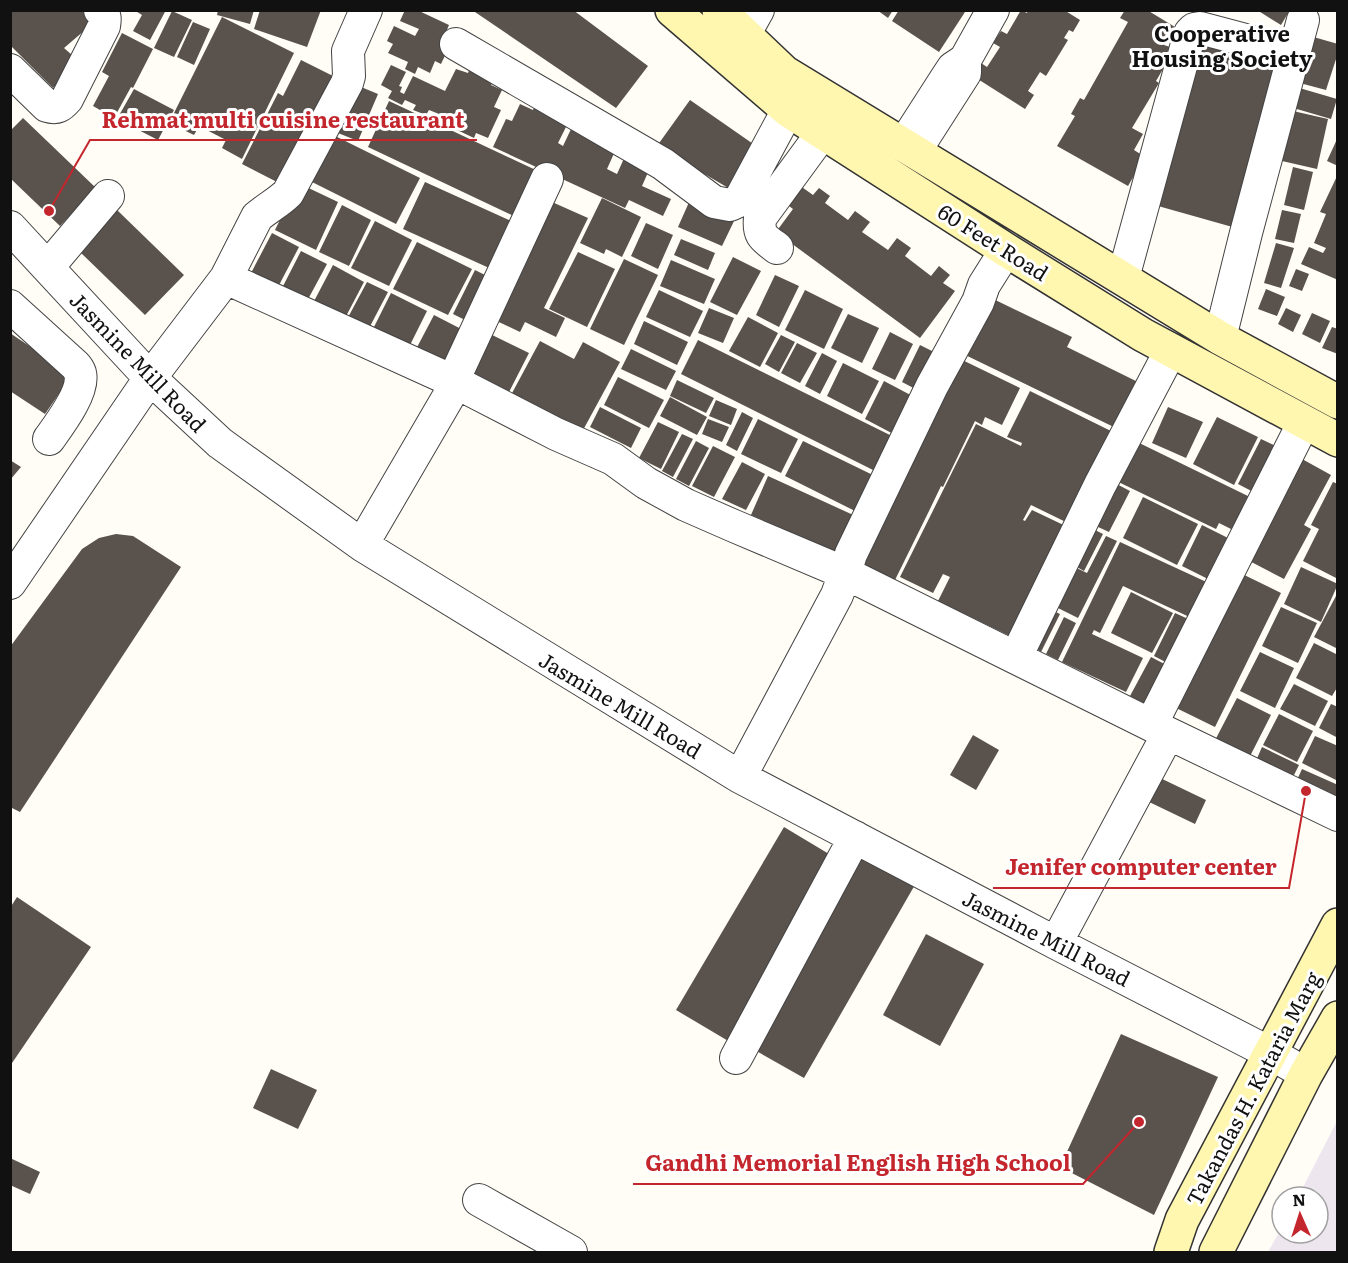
<svg xmlns="http://www.w3.org/2000/svg" width="1348" height="1263" font-family="Literata,serif">
<rect width="100%" height="100%" fill="#fffdf5"/>
<!-- industrial -->
<path fill="#eee6ef" d="M1337,1121V1252H1268L1282,1227V1233H1318V1197H1298Z"/>
<!-- building -->
<path fill="#5a524d" d="M10,10H90L99,18L64,48L80,62L53,88L10,45Z
M134,10H166L150,40L133,31L142,15Z
M218,10H254L250,24L217,15Z
M260,10H321L307,47L254,29Z
M405,10H417L449,25L444,37L452,41L441,64L435,61L430,73L418,67L415,74L405,69L408,62L388,53L393,44L387,41L394,26L415,36L419,29L400,21Z
M472,10H573L648,66L616,108Z
M877,10H893L888,18Z
M899,10H963L965,12L939,52L892,21Z
M1021,10L1027,13L1028,10H1064L1080,20L1073,32L1069,30L1064,38L1068,40L1046,76L1040,72L1028,91L1034,95L1025,109L973,76L981,63L987,67L1000,47L993,43L1001,31L1007,34Z
M1125,10H1147L1175,27L1164,45L1170,47L1163,59L1167,62L1156,81L1159,83L1132,128L1143,134L1134,150L1145,157L1128,186L1057,146L1075,116L1071,114L1080,98L1084,100L1128,22L1120,18Z
M1257,10H1290L1281,25Z
M172,11L192,20L174,57L154,48Z
M222,17L294,53L242,159L222,148L226,140L199,126L194,135L169,123Z
M193,22L210,29L194,65L177,57Z
M1198,32L1283,56L1236,228L1151,204Z
M122,33L153,49L133,88L131,87L114,118L93,106L109,76L102,72Z
M1310,36L1338,44V53L1326,90L1296,82Z
M301,60L333,76L279,183L242,164L278,93L283,96Z
M391,65L406,72L399,86L402,87L400,92L404,94L413,76L445,91L456,69L468,73L470,68L494,79L491,85L502,90L494,107L501,110L488,138L476,133L474,138L436,120L439,114L429,110L426,115L413,110L416,105L405,100L402,105L388,98L392,91L381,85Z
M349,82L378,94L358,141L328,129Z
M1296,87L1337,99L1331,119L1290,107Z
M134,89L174,110L158,140L117,119Z
M690,100L759,148L730,189L657,146Z
M389,101L540,172L518,218L368,147Z
M520,104L533,110L535,105L567,125L558,143L563,146L572,127L616,149L607,169L617,174L626,154L653,161L642,186L671,199L663,216L629,200L625,208L493,147L506,119L512,121Z
M1293,111L1328,119L1317,169L1282,161Z
M23,118L96,188L60,226L10,178V131Z
M325,131L420,178L396,224L302,177Z
M1338,137V166L1327,161Z
M1293,167L1313,172L1304,210L1284,205Z
M1338,174V280L1301,264L1309,247L1323,253L1326,248L1314,243L1326,214L1320,212Z
M425,182L520,225L498,272L403,229Z
M298,183L338,202L316,250L275,230Z
M799,185L813,195L819,188L830,196L825,203L848,220L855,211L870,222L862,232L888,250L897,238L911,248L905,256L931,276L939,266L950,275L943,283L955,291L920,338L776,232L793,209L785,203Z
M543,198L588,218L544,308L565,318L556,337L525,322L520,332L486,316Z
M602,198L641,217L622,257L606,249L604,254L580,243Z
M690,200L735,219L722,246L678,227Z
M342,205L371,220L349,266L319,252Z
M116,209L184,275L145,315L78,250Z
M1282,210L1301,214L1294,243L1275,239Z
M375,221L412,240L389,286L351,268Z
M646,223L673,235L658,269L631,256Z
M272,233L299,247L277,289L250,275Z
M681,239L715,253L708,270L674,255Z
M417,242L472,269L448,315L393,289Z
M1276,243L1294,248L1281,288L1264,283Z
M301,251L327,264L306,303L281,290Z
M578,252L615,269L587,327L549,309Z
M733,257L761,271L737,315L710,302Z
M624,259L658,275L624,345L590,329Z
M671,260L715,279L704,304L660,286Z
M333,265L364,282L343,322L312,305Z
M1296,269L1309,274L1302,291L1289,286Z
M475,270L495,280L473,324L453,314Z
M775,275L799,286L779,327L756,315Z
M367,282L388,292L366,334L345,323Z
M1266,289L1285,297L1277,316L1258,309Z
M659,290L703,311L690,337L646,317Z
M805,290L843,309L824,349L785,330Z
M391,293L427,311L406,353L370,335Z
M985,295L1072,337L1067,347L1148,387L1122,431L957,351Z
M709,308L734,318L723,343L698,333Z
M1286,308L1301,315L1293,332L1278,324Z
M1312,313L1330,321L1320,343L1302,334Z
M848,314L879,328L862,363L831,348Z
M434,315L467,332L448,370L414,353Z
M748,317L778,333L760,367L729,351Z
M644,321L688,342L677,365L634,344Z
M1332,327L1338,329V354L1322,348Z
M484,331L529,353L509,392L464,370Z
M890,332L913,344L895,380L872,369Z
M10,333L72,375L45,414L10,391Z
M781,335L795,342L779,372L765,364Z
M698,340L898,439L881,474L681,374Z
M540,341L574,359L583,342L620,362L582,432L511,395Z
M797,343L817,353L800,383L781,373Z
M920,345L942,356L923,393L902,382Z
M631,349L676,371L666,390L621,369Z
M822,353L837,361L820,394L805,386Z
M952,355L1020,388L1002,425L985,417L982,425L975,421L943,487L941,486L929,511L895,580L852,559Z
M843,363L879,381L862,414L827,396Z
M618,377L664,400L649,428L604,405Z
M677,380L714,398L706,413L670,396Z
M884,381L920,400L901,438L865,419Z
M1030,391L1119,435L1074,526L1031,505L1023,520L1025,521L1032,510L1074,530L1020,641L938,601L950,577L943,574L933,593L900,577L976,424L1021,446L1022,443L1007,437Z
M670,397L707,417L697,435L660,416Z
M716,400L737,409L731,425L709,416Z
M600,407L641,428L631,448L590,427Z
M1168,407L1203,422L1186,458L1152,443Z
M742,412L753,418L737,451L726,445Z
M1217,417L1258,437L1234,485L1193,464Z
M708,419L729,427L722,442L702,434Z
M758,419L798,439L781,473L741,454Z
M658,422L679,432L661,469L639,458Z
M682,434L693,439L673,477L662,471Z
M1127,437L1252,498L1235,531L1219,523L1216,529L1108,477Z
M1261,439L1284,450L1261,496L1238,484Z
M696,441L709,448L689,486L676,479Z
M803,441L879,478L861,514L785,476Z
M713,446L735,457L714,497L692,486Z
M1293,454L1331,475L1304,525L1311,529L1284,579L1238,555Z
M10,460L21,467L10,480Z
M742,462L765,474L746,510L722,499Z
M768,476L862,519L845,557L751,515Z
M1107,479L1130,491L1109,532L1085,521Z
M1333,482L1338,484V579L1303,561L1319,529L1311,525Z
M1143,497L1198,524L1177,565L1123,538Z
M1085,525L1103,534L1084,571L1066,561Z
M1202,525L1236,542L1216,583L1182,566Z
M116,534L133,536L181,567L20,812L10,807V647L82,549L99,538Z
M1106,536L1117,541L1078,618L1046,602L1066,563L1087,573Z
M1120,542L1215,586L1198,621L1123,586L1100,633L1094,630L1092,634L1143,658L1126,692L1062,662Z
M1301,567L1338,584L1321,622L1284,604Z
M1234,570L1281,593L1215,727L1168,704Z
M1131,592L1173,613L1152,653L1111,633Z
M1336,596L1338,597V649L1314,637Z
M1045,607L1060,614L1041,652L1026,645Z
M1281,607L1317,623L1298,663L1262,646Z
M1175,613L1197,623L1175,667L1154,656Z
M1064,617L1076,623L1058,660L1046,654Z
M1314,643L1338,655V686L1332,696L1296,678Z
M1260,652L1294,668L1275,708L1240,691Z
M1151,657L1176,670L1155,709L1130,696Z
M1294,684L1328,701L1315,726L1280,709Z
M1237,698L1271,715L1245,766L1211,748Z
M1331,704L1338,707V738L1319,728Z
M1279,714L1313,731L1297,762L1263,745Z
M973,735L999,750L976,790L950,775Z
M1315,736L1338,746V781L1302,763Z
M1262,747L1299,765L1288,787L1252,770Z
M1302,769L1338,785V812L1292,791Z
M1156,776L1206,800L1195,824L1145,800Z
M784,827L839,860L730,1042L676,1010Z
M862,853L916,883L804,1078L751,1048Z
M17,897L91,947L10,1066V908Z
M926,934L984,964L940,1046L883,1015Z
M1121,1034L1218,1077L1154,1215L1060,1167Z
M271,1069L317,1090L298,1129L253,1108Z
M10,1158L40,1172L30,1194L10,1185Z"/>
<g fill="none" stroke-linecap="round" stroke-linejoin="round">
<!-- minor casing -->
<g stroke="#444" stroke-width="34">
<path id="minor" d="M744,35L758,10
M456,44L663,164L714,202L730,205L739,201L788,110
M965,60L993,10
M10,70L47,106C57,109 61,106 67,99L104,26C105,20 106,15 100,10
M904,144L947,77L953,68L965,60V73L915,151
M10,227L150,378L220,443L362,545L740,777L1056,943L1270,1053L1306,1074
M777,248C764,238 758,236 760,218L823,132
M48,267L108,196
M226,278L453,381L556,434L613,459L646,483L686,505L734,526L845,573L851,554L932,386L978,302L984,285L1006,250
M1123,278L1190,33L1194,29L1200,28L1294,53
M10,306L75,365C77,367 79,370 80,373C85,391 59,425 49,439
M1220,338L1246,233L1303,20
M362,545L450,394L453,381L547,179
M10,583L150,378L226,278L257,217C267,208 278,203 288,193L347,83L349,76L348,51L366,10
M1016,657L1100,485L1171,350
M1151,725L1304,422
M740,777L837,595L845,573L1151,725L1338,815
M1056,943L1168,734
M736,1058L855,837
M479,1200L571,1252"/>
</g>
<!-- secondary casing -->
<g stroke="#333" stroke-width="36">
<path id="secondary" d="M672,10L788,110L1006,250L1143,335L1338,440
M719,10L784,72L1220,338L1338,402
M1171,1252L1182,1220L1338,925
M1216,1252L1306,1074L1338,1018"/>
</g>
<!-- minor -->
<use href="#minor" stroke="#fff" stroke-width="32"/>
<!-- secondary -->
<use href="#secondary" stroke="#fff6b0" stroke-width="33"/>
</g>
<g text-anchor="middle" dominant-baseline="central" stroke-width="6" stroke-linejoin="round" paint-order="stroke">
<!-- street labels -->
<g font-size="21" fill="#111" stroke="#fff">
<text transform="translate(994 241) rotate(32)">60 Feet Road</text>
<text transform="translate(139 361) rotate(46)">Jasmine Mill Road</text>
<text transform="translate(621 704) rotate(31)">Jasmine Mill Road</text>
<text transform="translate(1047 937) rotate(27)">Jasmine Mill Road</text>
<text transform="translate(1252 1088) rotate(-62)">Takandas H. Kataria Marg</text>
</g>
<!-- neighbourhood labels -->
<g font-size="22" font-weight="bold" fill="#111" stroke="#fff">
<text x="1222" y="32">Cooperative<tspan x="1222" dy="25">Housing Society</tspan></text>
</g>
</g>
<!-- callouts -->
<path fill="none" stroke="#c4262e" stroke-width="2" d="M49 211L90 140H477M1306 791L1289 888H993M1139 1122L1083 1184H633"/>
<g fill="#c4262e" stroke="#fff" stroke-width="2">
<circle cx="49" cy="211" r="6"/>
<circle cx="1306" cy="791" r="6"/>
<circle cx="1139" cy="1122" r="6"/>
</g>
<g font-size="22" text-anchor="middle" font-weight="bold" fill="#c4262e" stroke="#fff" stroke-width="6" stroke-linejoin="round" paint-order="stroke">
<text x="283" y="128">Rehmat multi cuisine restaurant</text>
<text x="1141" y="875">Jenifer computer center</text>
<text x="858" y="1171">Gandhi Memorial English High School</text>
</g>
<!-- border -->
<rect width="1348" height="1263" fill="none" stroke="#111111" stroke-width="24"/>
<!-- north arrow -->
<g transform="translate(1300 1215) rotate(357)"><circle r="28" fill="#ffffff" stroke="#a0a0a0" stroke-width="1.5"/>
<path d="M0-4.5L10 22L0 15L-10 22Z" fill="#c4262e"/>
<text y="-9" font-size="16" font-weight="bold" text-anchor="middle" fill="#111111">N</text>
</g>
</svg>
